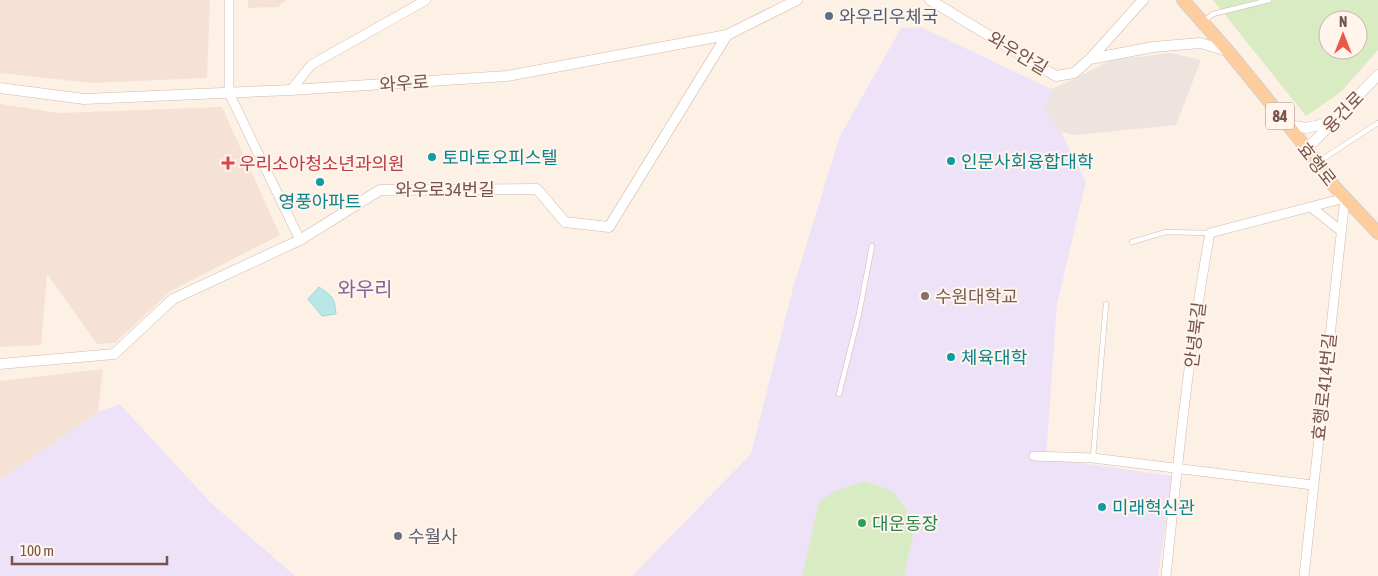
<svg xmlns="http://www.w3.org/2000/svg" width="1378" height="576" font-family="'Asap Condensed','Noto Sans KR',sans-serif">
<rect width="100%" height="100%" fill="#fdf1e5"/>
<!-- residential -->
<path fill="#f5e2d4" d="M0,0H210L207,78L91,83L0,73Z
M248,0H286L278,7L248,8Z
M0,104L59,113L222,107L280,235L171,291L115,343L97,344L47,274L41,345L0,347Z
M103,369L98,412L0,480V381Z"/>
<!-- industrial -->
<path fill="#ede4e0" d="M1171,53L1201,60L1176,125L1074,135L1061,132L1044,110L1051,89L1072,80L1111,60Z"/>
<!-- education -->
<path fill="#eee2f9" d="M921,27L1051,89L1044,110L1061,132L1086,181L1057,304L1046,458L1173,476L1158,576H632L751,454L793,288L840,136L901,28Z
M120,404L210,502L295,576H0V480L98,412Z"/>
<!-- green -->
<path fill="#d8ebc3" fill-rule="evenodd" d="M1213,0H1378V50L1341,92L1306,116ZM1328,20H1358V50H1328Z
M865,481L892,491L907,510L913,536L904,576H802L819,502L833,492Z"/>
<!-- water -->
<path fill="#b9e6e7" stroke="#9fd7d9" d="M319,287C332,296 335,298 336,314L322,316L308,299Z"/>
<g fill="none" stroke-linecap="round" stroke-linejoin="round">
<!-- service casing -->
<g stroke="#d1b9ad" stroke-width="5.5">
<path id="service" d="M1204,21L1213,14L1269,0
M1318,162L1378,123
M1132,242L1166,232L1210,233
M839,394L859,314L872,246
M1093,457L1106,304"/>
</g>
<!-- minor casing -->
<g stroke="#d1b9ad" stroke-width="10">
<path id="minor" d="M229,0V93L300,240
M291,90L311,65L426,0
M1311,207L1341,231
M1034,456L1093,458L1313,485
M1166,576C1178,462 1189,346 1210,233L1345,198L1304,576"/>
</g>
<!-- tertiary casing -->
<g stroke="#d1b9ad" stroke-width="11">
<path id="tertiary" d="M930,0L1056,76L1074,73L1090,59L1143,0
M1090,59L1153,47L1200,43L1228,51
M0,88L84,99L291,90L507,76L727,35L797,0
M1287,125L1306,128L1333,122
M1307,149L1378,75
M0,364L114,354L173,299L300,240L380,190L537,189L565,222L609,227L727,35"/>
</g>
<!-- primary casing -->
<g stroke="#d9cfcc" stroke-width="14">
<path id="primary" d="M1183,0L1228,51L1260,90L1307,149L1334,186L1378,233"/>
</g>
<!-- service -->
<use href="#service" stroke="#fff" stroke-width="4.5"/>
<!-- minor -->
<use href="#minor" stroke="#fff" stroke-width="9"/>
<!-- tertiary -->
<use href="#tertiary" stroke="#fff" stroke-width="10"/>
<!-- primary -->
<use href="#primary" stroke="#fdcd9d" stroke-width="12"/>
</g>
<!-- markers -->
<circle fill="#5c6f8a" stroke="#fff5ec" stroke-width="2" cx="829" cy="16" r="5"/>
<g fill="#0f9aa8" stroke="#fff5ec" stroke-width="2">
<circle cx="432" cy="157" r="5"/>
<circle cx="951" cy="161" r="5"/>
<circle cx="320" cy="182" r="5"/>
<circle cx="951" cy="357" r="5"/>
<circle cx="1102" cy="507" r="5"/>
</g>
<path fill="#e0444e" stroke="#fff5ec" stroke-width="2" d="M225.5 155.5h5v5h5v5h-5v5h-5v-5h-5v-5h5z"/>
<circle fill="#8d6e63" stroke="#fff5ec" stroke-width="2" cx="925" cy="296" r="5"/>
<circle fill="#2e9e5b" stroke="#fff5ec" stroke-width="2" cx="862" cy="523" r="5"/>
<circle fill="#6b7280" stroke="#fff5ec" stroke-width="2" cx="398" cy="536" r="5"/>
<g text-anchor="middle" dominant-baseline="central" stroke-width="4" stroke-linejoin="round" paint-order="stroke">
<!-- shield labels -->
<rect fill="#fff5ec" stroke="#a0847a" stroke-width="1" x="1266" y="102.5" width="28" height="27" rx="4"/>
<g font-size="16" font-weight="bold" fill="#775449">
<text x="1280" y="116">84</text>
</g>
<!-- service labels -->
<g font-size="18" fill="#4e5e75" stroke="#fff5ec" text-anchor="start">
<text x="839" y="16">와우리우체국</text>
</g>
<!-- street labels -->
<g font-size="18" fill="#775449" stroke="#fff5ec">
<text transform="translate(1018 53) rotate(31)">와우안길</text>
<text transform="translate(404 83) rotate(-4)">와우로</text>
<text transform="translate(1343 112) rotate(-46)">융건로</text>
<text transform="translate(1317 164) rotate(52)">효행로</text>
<text x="445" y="189">와우로34번길</text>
<text transform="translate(1195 335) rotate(-83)">안녕북길</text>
<text transform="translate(1324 387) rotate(-84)">효행로414번길</text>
</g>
<!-- culture labels -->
<g font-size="18" fill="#0d838f" stroke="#fff5ec" text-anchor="start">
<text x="442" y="157">토마토오피스텔</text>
<text x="961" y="161">인문사회융합대학</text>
<text x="320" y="201" text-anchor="middle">영풍아파트</text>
<text x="961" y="357">체육대학</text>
<text x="1112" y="507">미래혁신관</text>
</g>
<!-- health labels -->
<g font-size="18" fill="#be3a42" stroke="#fff5ec" text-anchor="start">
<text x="239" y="163">우리소아청소년과의원</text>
</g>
<!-- education labels -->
<g font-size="18" fill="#785e54" stroke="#fff5ec" text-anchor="start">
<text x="935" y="296">수원대학교</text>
</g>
<!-- leisure labels -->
<g font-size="18" fill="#27864d" stroke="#fff5ec" text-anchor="start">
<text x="872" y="523">대운동장</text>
</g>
<!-- worship labels -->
<g font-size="18" fill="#5b616d" stroke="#fff5ec" text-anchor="start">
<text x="408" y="536">수월사</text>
</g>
<!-- quarter labels -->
<g font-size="20" fill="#82659a" stroke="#fff5ec">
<text x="365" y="288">와우리</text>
</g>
</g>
<!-- north arrow -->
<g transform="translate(1343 35)"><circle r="24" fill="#fff5ec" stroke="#c9b5ab"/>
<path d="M0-4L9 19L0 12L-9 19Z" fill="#e95848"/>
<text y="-8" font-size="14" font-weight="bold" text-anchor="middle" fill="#775449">N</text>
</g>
<!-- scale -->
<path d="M12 556v8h155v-8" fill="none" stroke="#775449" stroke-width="2.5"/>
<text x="20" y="556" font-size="15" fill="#775449" stroke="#fff5ec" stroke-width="4" paint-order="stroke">100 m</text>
</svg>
